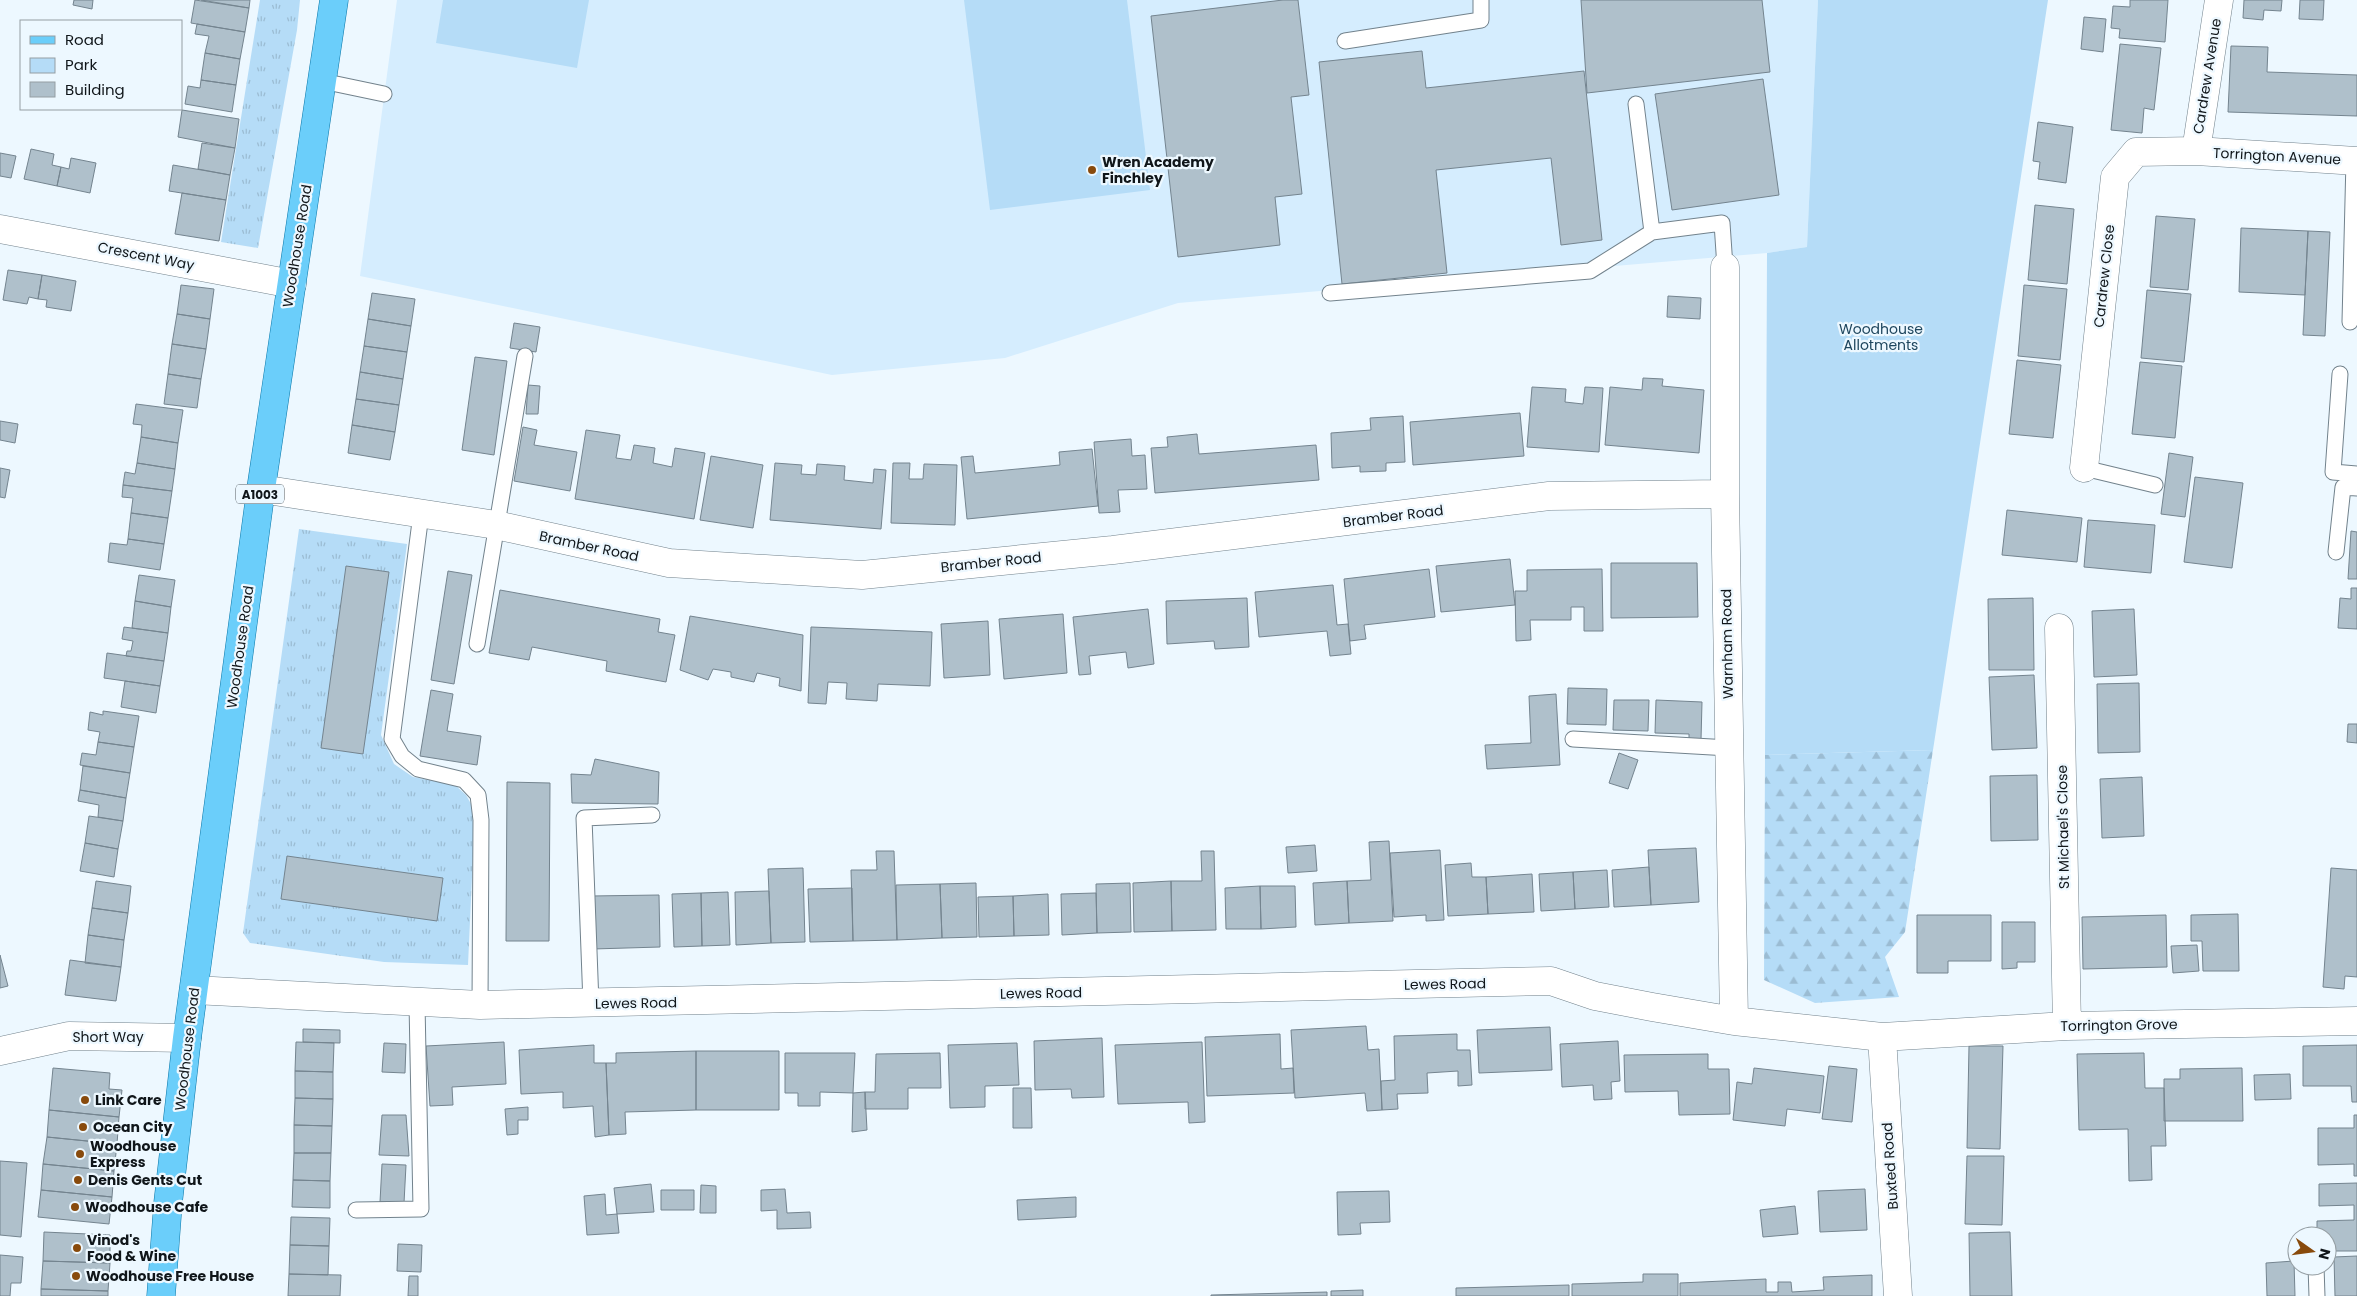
<svg xmlns="http://www.w3.org/2000/svg" width="2357" height="1296" font-family="Poppins,sans-serif">
<defs>
<pattern id="grass-tufts" width="24" height="20" patternUnits="userSpaceOnUse" patternTransform="scale(1.25)"><rect width="24" height="20" fill="#b5dcf7"/><path d="M3 7l-1-3M5 7V3M7 7l1-3M15 17l-1-3M17 17v-4M19 17l1-3" fill="none" stroke="#9bbcd3"/></pattern>
<pattern id="forest-firs" width="22" height="20" patternUnits="userSpaceOnUse" patternTransform="scale(1.25)"><rect width="22" height="20" fill="#b5dcf7"/><path d="M5 1l3.5 6h-7zM16 11l3.5 6h-7z" fill="#9bbcd3"/></pattern>
</defs>
<rect width="100%" height="100%" fill="#edf8ff"/>
<!-- built -->
<path fill="#d5edfe" d="M397,0H1818L1807,247L1767,253L1178,303L1005,358L832,375L360,276Z"/>
<!-- grass -->
<path fill="url(#grass-tufts)" d="M260,0H300L297,30L258,248L221,242Z
M299,529L407,544L381,735L394,764L413,777L455,785L466,795L475,811L468,965L384,962L250,943L243,933Z"/>
<!-- forest -->
<path fill="url(#forest-firs)" d="M1933,750L1905,932L1885,957L1899,997L1815,1003L1764,980L1765,755Z"/>
<!-- green -->
<path fill="#b5dcf7" d="M443,0H589L577,68L436,43Z
M964,0H1127L1150,190L990,210Z
M1818,0H2048L1933,750L1765,755L1767,253L1807,247Z"/>
<!-- building -->
<path fill="#afc0cb" stroke="#74848f" d="M74,0H93L92,9L73,5Z
M195,0L249,8L245,32L191,23Z
M201,0H250L249,8Z
M1283,0H1298L1309,95L1291,97L1302,194L1275,197L1280,245L1178,257L1151,16Z
M1581,0H1762L1770,72L1587,93Z
M2130,0H2168L2165,42L2119,38L2120,29L2111,28L2113,6L2130,7Z
M2244,0H2282L2281,11L2264,10L2263,20L2243,18Z
M2300,0H2324L2323,20L2299,19Z
M2084,17L2106,19L2103,52L2081,49Z
M197,24L245,32L240,59L205,53L209,36L195,34Z
M2120,44L2161,48L2154,110L2144,108L2142,133L2111,130Z
M2231,46L2268,47L2267,72L2357,75V116L2228,112Z
M1422,51L1426,88L1584,71L1602,240L1561,245L1551,158L1436,170L1447,273L1342,284L1319,62Z
M205,53L240,59L236,85L201,80Z
M1763,79L1779,195L1672,210L1655,94Z
M201,80L236,85L232,112L185,104L188,86L200,88Z
M182,110L239,119L235,148L178,137Z
M2038,122L2073,127L2066,183L2038,179L2040,162L2033,161Z
M202,143L235,148L230,175L198,169Z
M31,149L54,154L52,165L61,167L57,186L24,179Z
M0,153L16,156L11,178L0,176Z
M71,158L96,163L90,193L57,186L61,167L69,169Z
M173,165L230,175L226,200L169,191Z
M182,193L226,200L219,241L175,234Z
M2035,205L2074,209L2067,284L2028,280Z
M2156,216L2195,219L2188,290L2150,287Z
M2241,228L2308,231L2305,295L2239,292Z
M2308,231L2330,232L2325,336L2303,335Z
M8,270L42,275L38,299L29,297L27,304L3,300Z
M42,275L76,281L71,311L46,307L47,300L38,299Z
M181,285L214,289L210,319L177,314Z
M2024,285L2067,289L2060,360L2018,356Z
M2147,290L2191,294L2184,362L2141,358Z
M372,293L415,299L411,326L368,319Z
M1668,296L1701,298L1700,319L1667,317Z
M177,314L210,319L206,349L172,344Z
M368,319L411,326L407,352L364,346Z
M514,323L540,327L536,352L510,348Z
M172,344L206,349L201,379L168,374Z
M364,346L407,352L403,379L360,372Z
M475,357L507,361L494,455L462,450Z
M2017,360L2061,365L2053,438L2009,434Z
M2140,362L2182,366L2175,438L2132,434Z
M360,372L403,379L399,405L356,399Z
M168,374L201,379L197,408L164,404Z
M1643,378L1663,379L1662,386L1704,390L1699,453L1605,445L1610,387L1642,390Z
M528,385L540,386L538,414H526Z
M1532,387L1566,389L1565,402L1583,404L1585,387L1603,388L1599,452L1527,447Z
M356,399L399,405L395,432L352,425Z
M136,404L183,410L178,443L141,437L142,425L133,424Z
M1520,413L1524,456L1413,465L1410,422Z
M1403,416L1405,462L1386,463V471L1360,472V466L1332,468L1331,433L1371,430L1370,418Z
M0,421L18,424L15,443L0,440Z
M352,425L395,432L390,460L348,453Z
M523,427L537,430L534,445L577,452L570,491L514,481Z
M586,430L620,435L616,458L631,460L634,445L655,448L653,463L672,467L675,448L705,453L694,519L575,499Z
M1197,434L1199,454L1316,445L1319,480L1155,493L1151,448L1168,447L1167,437Z
M141,437L178,443L175,469L137,463Z
M1131,439L1132,456L1145,455L1147,489L1118,490L1120,512L1099,513L1094,442Z
M1092,449L1098,506L967,519L961,457L973,456L975,473L1060,465L1059,452Z
M2169,453L2193,457L2185,517L2161,514Z
M711,456L763,465L753,528L700,520Z
M137,463L175,469L172,491L123,485L125,472L135,474Z
M775,463L802,465L801,474L816,475L817,464L845,466L844,480L873,483L874,469L886,470L881,529L770,520Z
M893,463H910L909,479H923L924,464L957,465L955,525L891,523Z
M0,468L10,470L5,498L0,497Z
M2195,477L2243,483L2232,568L2184,562Z
M123,485L172,491L168,518L131,513L133,498L122,497Z
M2007,510L2082,518L2077,562L2002,555Z
M131,513L168,518L164,544L128,539Z
M2088,520L2155,525L2151,573L2084,567Z
M2351,531L2357,532V579H2348Z
M128,539L164,544L160,570L108,562L110,543L127,545Z
M1510,559L1515,605L1441,612L1436,566Z
M1611,563H1697L1698,617L1611,618Z
M346,566L389,572L363,754L321,748Z
M1429,569L1435,617L1364,625L1366,639L1350,641L1344,579Z
M1602,569L1603,631H1584V607H1571V620H1530L1531,640L1516,641L1515,591H1527V570Z
M448,571L472,575L454,684L431,680Z
M139,575L175,580L171,607L135,601Z
M1333,585L1337,625L1348,624L1351,654L1330,656L1327,631L1259,637L1255,592Z
M2351,588H2357V629L2338,628L2340,598L2351,599Z
M500,590L660,619L658,632L675,635L666,682L606,671L607,661L532,647L529,660L489,653Z
M1247,598L1249,647L1215,649L1214,641L1167,644L1166,601Z
M2033,598L2034,670H1989L1988,599Z
M135,601L171,607L168,633L132,628Z
M1148,609L1154,664L1128,668L1126,652L1089,656L1091,674L1079,675L1073,617Z
M2134,609L2137,675L2094,677L2092,611Z
M1063,614L1067,673L1004,679L999,619Z
M690,616L803,635L801,691L779,686L780,678L757,673L754,682L731,677V672L713,669L708,680L680,670Z
M988,621L990,675L944,678L941,624Z
M124,627L168,633L164,661L126,656L127,651H131L133,641L122,639Z
M811,627L932,632L930,686L878,684L877,701L846,699L847,683L828,682L826,704L808,703Z
M107,653L164,661L160,686L104,678Z
M2034,675L2037,748L1992,750L1989,677Z
M125,681L160,686L156,713L121,707Z
M2139,683L2140,752L2098,753L2097,684Z
M1568,688L1607,689L1606,725L1567,724Z
M431,690L453,694L447,731L481,736L477,765L420,756Z
M1556,694L1560,765L1487,769L1485,745L1531,743L1529,696Z
M1614,700H1649L1648,731L1613,730Z
M1656,700L1702,702L1701,740H1689V734L1655,733Z
M103,711L139,716L134,747L98,742L100,732L88,730L90,712L103,715Z
M2348,724H2357V743L2347,742Z
M98,742L134,747L130,773L80,765L82,753L96,755Z
M1619,753L1638,760L1628,789L1609,783Z
M595,759L659,772L658,804L572,803L571,774L591,775Z
M83,766L130,773L126,798L80,790Z
M2037,775L2038,840L1991,841L1990,776Z
M2142,777L2144,836L2102,838L2100,779Z
M507,782L550,783L549,941H506Z
M80,790L126,798L123,821L98,817L99,805L78,801Z
M89,816L123,821L118,849L85,843Z
M1389,841L1393,921L1349,923L1347,881L1371,880L1369,842Z
M85,843L118,849L114,877L80,871Z
M1315,845L1317,871L1288,873L1286,847Z
M1696,848L1699,902L1651,905L1648,850Z
M1440,850L1444,920L1426,921V915L1394,917L1390,853Z
M876,851H894L897,940L853,941L851,870H877Z
M1201,851H1214L1216,930L1172,931L1171,881H1202Z
M287,856L443,878L437,921L281,899Z
M1471,863L1472,877H1486L1488,914L1448,916L1445,865Z
M1649,867L1651,905L1614,907L1612,870Z
M803,868L805,942L771,943L768,869Z
M2331,868L2357,870V977L2345,976L2344,989L2323,987Z
M1607,870L1609,907L1575,909L1573,872Z
M1573,872L1575,909L1541,911L1539,874Z
M1532,874L1534,912L1488,914L1486,877Z
M96,881L131,886L128,913L92,908Z
M1171,881L1172,931L1134,932L1133,883Z
M1347,881L1349,923L1315,925L1313,883Z
M976,883L977,937L942,938L940,884Z
M1130,883L1131,932L1097,933L1096,884Z
M940,884L942,938L897,940L896,885Z
M1260,886H1295L1296,927L1261,929Z
M1260,886L1261,929H1226L1225,888Z
M852,888L853,941L810,942L808,889Z
M769,891L771,943L736,945L735,892Z
M728,892L730,945L702,946L701,893Z
M701,893L702,946L674,947L672,894Z
M1096,893L1097,933L1062,935L1061,894Z
M1048,894L1049,935L1014,936L1013,896Z
M659,895L660,947L593,949L591,896Z
M1013,896L1014,936L979,937L978,897Z
M92,908L128,913L124,940L88,935Z
M2238,914L2239,971H2203L2202,941H2191V915Z
M1917,915H1991V961H1948V973H1917Z
M2166,915L2167,967L2083,969L2082,917Z
M2002,922H2035V962H2017V968L2002,969Z
M88,935L124,940L121,967L85,963Z
M2197,945L2199,971L2173,973L2171,946Z
M0,955L8,986L0,988Z
M70,960L121,967L116,1001L65,995Z
M1366,1026L1368,1050L1379,1049L1382,1110L1367,1111L1365,1093L1295,1098L1291,1030Z
M1550,1027L1552,1070L1479,1073L1477,1030Z
M303,1029L340,1030V1043L303,1042Z
M1280,1034L1281,1069L1293,1068L1294,1093L1207,1096L1205,1037Z
M1457,1034V1050H1470L1472,1085L1458,1086V1071L1427,1073L1428,1093L1397,1094L1398,1109L1382,1110L1381,1081L1395,1080L1394,1036Z
M1102,1038L1104,1097L1072,1098L1071,1089L1035,1090L1034,1041Z
M1618,1041L1620,1081L1611,1082L1612,1099L1594,1100L1593,1085L1562,1087L1560,1044Z
M296,1042L334,1043L333,1072L295,1071Z
M504,1042L506,1084L452,1087L453,1105L430,1106L426,1046Z
M1202,1042L1205,1122L1189,1123L1188,1102L1118,1104L1115,1045Z
M384,1043L406,1044L405,1073L382,1072Z
M1017,1043L1019,1085L985,1086V1107L950,1108L948,1045Z
M594,1045V1063H606L609,1135L595,1137L593,1106L563,1108V1092L521,1094L519,1050Z
M2357,1045V1102H2352L2351,1086H2303V1046Z
M1969,1046H2003L2000,1149L1967,1148Z
M696,1051V1110L625,1112L626,1134L609,1135L606,1063H616V1053Z
M696,1051H779V1110H696Z
M785,1053H855L853,1093L820,1092V1106H798V1093H785Z
M940,1053L941,1088H908V1109H865V1092H875L876,1054Z
M2144,1053L2145,1088H2164L2166,1146H2151L2152,1180L2129,1181L2128,1129L2079,1130L2077,1054Z
M1708,1054V1069H1729L1730,1114L1679,1115L1678,1091L1625,1092L1624,1055Z
M1829,1066L1857,1069L1852,1122L1822,1119Z
M53,1068L110,1073L109,1089L122,1090L119,1117L49,1110Z
M1754,1068L1824,1076L1820,1113L1787,1109L1785,1126L1733,1120L1737,1082L1752,1084Z
M2242,1068L2243,1121H2164V1079H2180V1069Z
M295,1071L333,1072V1099L295,1098Z
M2290,1074L2291,1099L2255,1100L2254,1075Z
M1013,1088H1031L1032,1128H1013Z
M865,1092L867,1130L852,1132L853,1093Z
M295,1098L333,1099L332,1126L294,1125Z
M528,1107V1120H518V1134L507,1135L505,1109Z
M49,1110L119,1117L117,1144L47,1137Z
M382,1115H406L409,1156L379,1155Z
M2354,1115H2357V1176H2354V1164L2318,1165V1128H2354Z
M294,1125L332,1126L331,1153H294Z
M47,1137L117,1144L114,1171L43,1164Z
M294,1153H331L330,1181L293,1180Z
M1967,1156H2004L2002,1225L1965,1224Z
M0,1161L27,1163L21,1237L0,1235Z
M43,1164L114,1171L112,1197L41,1190Z
M382,1164L406,1165L404,1203L380,1202Z
M293,1180L330,1181V1208L292,1207Z
M2357,1183V1251H2329L2327,1236H2317V1221L2354,1220V1205L2319,1206V1184Z
M651,1184L654,1212L617,1214L614,1188Z
M701,1185L716,1186V1213H700Z
M785,1189L787,1213L810,1212L811,1228L777,1229V1210L761,1211V1190Z
M1865,1189L1867,1230L1820,1232L1818,1191Z
M41,1190L112,1197L109,1224L38,1217Z
M661,1190H694V1210H661Z
M1389,1191L1390,1222L1360,1223L1361,1234L1338,1235L1337,1192Z
M605,1194L606,1215L617,1214L619,1233L587,1235L584,1196Z
M1076,1197V1217L1018,1220L1017,1200Z
M1795,1206L1798,1234L1763,1237L1760,1210Z
M291,1217L330,1218L329,1246L290,1245Z
M44,1232L110,1235V1263L43,1261Z
M2010,1232L2012,1296H1970L1969,1233Z
M398,1244L422,1245L421,1272L397,1271Z
M290,1245L329,1246L328,1275L289,1274Z
M0,1255L23,1257L21,1283H11L10,1296H0Z
M2357,1256V1296H2335L2334,1257Z
M43,1261L110,1263L108,1291L41,1289Z
M2294,1261L2295,1296H2267L2266,1263Z
M289,1274L341,1275L340,1296H288Z
M1643,1274H1678V1296H1572V1284L1643,1282Z
M1872,1275V1296H1680V1283L1766,1279V1292H1778V1282H1791L1792,1292L1824,1290L1823,1277Z
M409,1276H418V1296H408Z
M1569,1285V1296H1456V1288Z
M41,1289L108,1291V1296H41Z
M1363,1290V1296H1331V1291Z
M1327,1292V1296H1211V1295Z"/>
<g fill="none" stroke-linecap="round" stroke-linejoin="round">
<!-- lane casing -->
<g stroke="#72828c" stroke-width="17">
<path id="lane" d="M1345,41L1481,20V0
M322,81L384,94
M1636,104L1652,232L1722,223L1725,267
M1330,293L1590,271L1652,232
M2350,322L2354,160
M2340,374L2333,472L2357,474
M2084,468L2155,485
M421,514L392,739L402,756L418,769L464,780L478,795L481,820L480,1005
M2336,552L2343,487L2357,488
M477,644L525,356
M1573,739L1729,748
M591,1004L584,818L652,815
M356,1210L421,1209L417,1003
M2316,1266L2317,1296"/>
</g>
<!-- street casing -->
<g stroke="#72828c" stroke-width="29">
<path id="street" d="M2196,151L2219,0
M0,229L292,284
M1725,267V494L1734,1021
M2084,468L2115,177L2136,152L2196,151L2357,161
M261,489L496,525L669,563L862,575L1113,550L1549,496L1725,494
M2059,628L2067,1026
M194,990L480,1005L1551,981L1595,996L1652,1007L1734,1021L1882,1037L2067,1026L2357,1021
M1882,1037L1898,1296
M0,1051L69,1036L187,1038"/>
</g>
<!-- primary casing -->
<g stroke="#0b78a9" stroke-width="29">
<path id="primary" d="M161,1296L168,1203L187,1038L261,489L334,0"/>
</g>
<!-- lane -->
<use href="#lane" stroke="#fff" stroke-width="15"/>
<!-- street -->
<use href="#street" stroke="#fff" stroke-width="28"/>
<!-- primary -->
<use href="#primary" stroke="#6bcefa" stroke-width="28"/>
</g>
<!-- markers -->
<g fill="#884a0c" stroke="#edf8ff" stroke-width="2">
<circle cx="1092" cy="170" r="5"/>
<circle cx="85" cy="1100" r="5"/>
<circle cx="83" cy="1127" r="5"/>
<circle cx="80" cy="1154" r="5"/>
<circle cx="78" cy="1180" r="5"/>
<circle cx="75" cy="1207" r="5"/>
<circle cx="77" cy="1248" r="5"/>
<circle cx="76" cy="1276" r="5"/>
</g>
<g text-anchor="middle" dominant-baseline="central" stroke-width="4.5" stroke-linejoin="round" paint-order="stroke">
<!-- shield labels -->
<rect fill="#edf8ff" stroke="#525a5f" stroke-width="1" x="236" y="484.5" width="48" height="19" rx="4"/>
<g font-size="12" font-weight="bold" fill="#10161a">
<text x="260" y="494">A1003</text>
</g>
<!-- street labels -->
<g font-size="14" fill="#10161a" stroke="#edf8ff">
<text transform="translate(2207 76) rotate(-81)">Cardrew Avenue</text>
<text transform="translate(2277 156) rotate(3)">Torrington Avenue</text>
<text transform="translate(297 246) rotate(-81)">Woodhouse Road</text>
<text transform="translate(146 256) rotate(11)">Crescent Way</text>
<text transform="translate(2104 276) rotate(-84)">Cardrew Close</text>
<text transform="translate(1393 516) rotate(-7)">Bramber Road</text>
<text transform="translate(589 546) rotate(12)">Bramber Road</text>
<text transform="translate(991 562) rotate(-6)">Bramber Road</text>
<text transform="translate(1727 644) rotate(-91)">Warnham Road</text>
<text transform="translate(240 647) rotate(-82)">Woodhouse Road</text>
<text transform="translate(2063 827) rotate(-91)">St Michael's Close</text>
<text transform="translate(1445 984) rotate(-1)">Lewes Road</text>
<text transform="translate(1041 993) rotate(-1)">Lewes Road</text>
<text transform="translate(636 1003) rotate(-1)">Lewes Road</text>
<text transform="translate(2119 1025) rotate(-1)">Torrington Grove</text>
<text x="108" y="1037">Short Way</text>
<text transform="translate(187 1049) rotate(-83)">Woodhouse Road</text>
<text transform="translate(1890 1166) rotate(-94)">Buxted Road</text>
</g>
<!-- poi labels -->
<g font-size="14" font-weight="bold" fill="#10161a" stroke="#edf8ff" text-anchor="start">
<text x="1102" y="162">Wren Academy<tspan x="1102" dy="16">Finchley</tspan></text>
<text x="95" y="1100">Link Care</text>
<text x="93" y="1127">Ocean City</text>
<text x="90" y="1146">Woodhouse<tspan x="90" dy="16">Express</tspan></text>
<text x="88" y="1180">Denis Gents Cut</text>
<text x="85" y="1207">Woodhouse Cafe</text>
<text x="87" y="1240">Vinod's<tspan x="87" dy="16">Food &amp; Wine</tspan></text>
<text x="86" y="1276">Woodhouse Free House</text>
</g>
<!-- park labels -->
<g font-size="14" fill="#1e465e" stroke="#edf8ff">
<text x="1881" y="329">Woodhouse<tspan x="1881" dy="16">Allotments</tspan></text>
</g>
</g>
<!-- legend -->
<rect x="20" y="20" width="162" height="90" fill="#edf8ff" stroke="#959ea3"/>
<rect x="30" y="36" width="25" height="8" fill="#6bcefa" stroke="#959ea3"/>
<text x="65" y="45" font-size="15" fill="#10161a">Road</text>
<rect x="30" y="58" width="25" height="15" fill="#b5dcf7" stroke="#959ea3"/>
<text x="65" y="70" font-size="15" fill="#10161a">Park</text>
<rect x="30" y="82" width="25" height="15" fill="#afc0cb" stroke="#959ea3"/>
<text x="65" y="95" font-size="15" fill="#10161a">Building</text>
<!-- north arrow -->
<g transform="translate(2312 1251) rotate(104)"><circle r="24" fill="#edf8ff" stroke="#959ea3"/>
<path d="M0-4L9 19L0 12L-9 19Z" fill="#884a0c"/>
<text y="-8" font-size="14" font-weight="bold" text-anchor="middle" fill="#10161a">N</text>
</g>
</svg>
